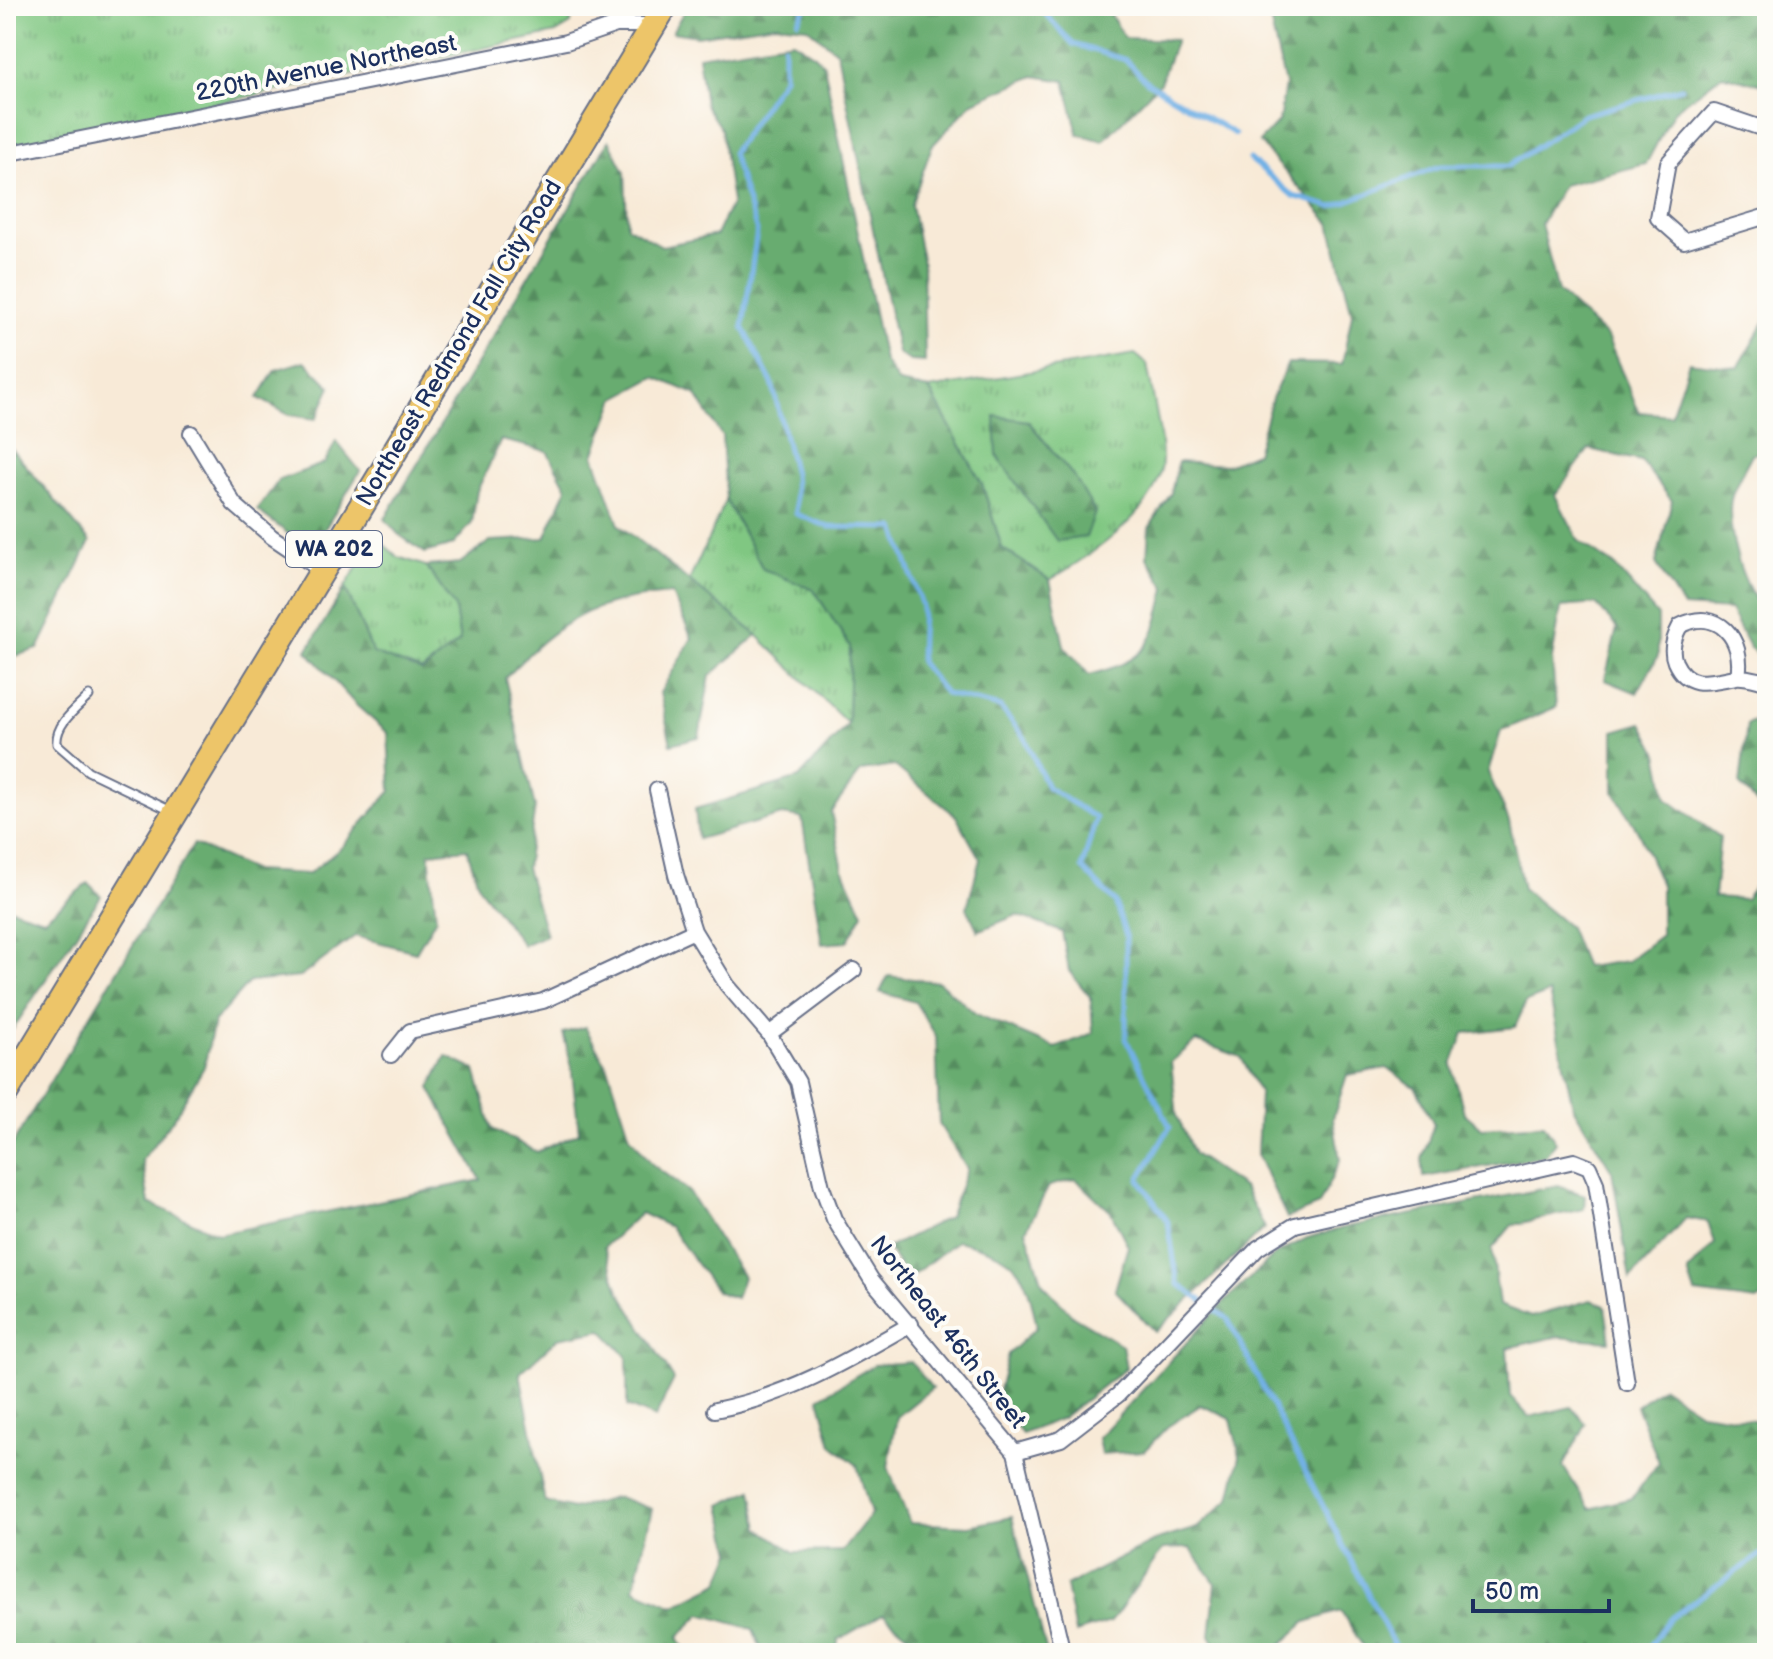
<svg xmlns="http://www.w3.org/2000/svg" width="1773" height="1659" font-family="'Balsamiq Sans',sans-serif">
<defs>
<pattern id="grass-tufts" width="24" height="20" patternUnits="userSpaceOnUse" patternTransform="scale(2)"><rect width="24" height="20" fill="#80c782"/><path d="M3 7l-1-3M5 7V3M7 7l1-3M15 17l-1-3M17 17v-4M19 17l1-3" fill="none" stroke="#68a26e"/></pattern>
<pattern id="forest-firs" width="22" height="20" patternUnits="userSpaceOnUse" patternTransform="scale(2)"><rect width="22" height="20" fill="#68ac70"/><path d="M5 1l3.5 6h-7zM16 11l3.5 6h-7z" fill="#558c5f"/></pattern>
</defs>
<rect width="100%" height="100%" fill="#fdfcf7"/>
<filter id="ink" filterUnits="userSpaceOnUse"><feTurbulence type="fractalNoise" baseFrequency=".0125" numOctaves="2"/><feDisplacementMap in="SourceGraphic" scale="16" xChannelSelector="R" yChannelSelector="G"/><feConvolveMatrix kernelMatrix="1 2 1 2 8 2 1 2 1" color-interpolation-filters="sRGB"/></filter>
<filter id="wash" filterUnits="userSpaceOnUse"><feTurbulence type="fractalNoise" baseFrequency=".006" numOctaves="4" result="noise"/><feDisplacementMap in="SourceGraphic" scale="32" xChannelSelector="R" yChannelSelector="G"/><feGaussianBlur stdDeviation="1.8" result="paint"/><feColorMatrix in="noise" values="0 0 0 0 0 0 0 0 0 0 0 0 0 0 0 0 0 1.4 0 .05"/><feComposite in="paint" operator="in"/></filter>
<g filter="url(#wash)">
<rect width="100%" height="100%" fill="#f8ead7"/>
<!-- grass -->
<path fill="url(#grass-tufts)" stroke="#4e7b70" stroke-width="2" d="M6,6H572L571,24L556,33L20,144L6,141Z
M1135,354L1147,364C1152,394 1161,426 1162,456C1165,508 1088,557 1050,580L1002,548L982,484L929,389Z
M726,500L763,569L814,590L850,646L848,724L757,635L689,581Z
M375,537L398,557L426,566L455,608L460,642L422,671L373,654L345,587Z"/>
<!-- forest -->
<path fill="url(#forest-firs)" stroke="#426e67" stroke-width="2" d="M687,6H1105L1125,38L1176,40L1160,83L1103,141L1078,134L1065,81L1034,76L973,102L932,146L911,205L923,264L925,362L910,361L898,353L837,52L807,27L775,24L697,36L672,32Z
M1267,6H1767V90L1763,85L1722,75L1674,111L1646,164L1563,185L1541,224L1558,292L1607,337L1639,412L1671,415L1689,362L1738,368L1767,317V451L1752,454C1745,468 1734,485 1731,500C1726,528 1743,596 1767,610V663L1749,647L1730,610L1683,607L1656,563L1672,501L1641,461L1589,449L1555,495L1579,541L1615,566L1658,616V656L1637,693L1605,680L1617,628L1596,604L1561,607L1552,659L1556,707L1501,731L1488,772L1509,821L1523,889L1569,927L1585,967L1627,961L1661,935V885L1639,833L1614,792V731L1642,723L1658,753L1667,799L1720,837L1714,897L1745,899L1767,870V1295L1757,1301L1695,1293L1688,1272L1715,1243L1708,1222L1686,1218L1630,1279L1612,1171L1573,1107L1549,993L1526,1002L1515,1027L1464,1033L1452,1065L1464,1113L1482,1128L1544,1124L1556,1142L1545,1156L1424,1177L1422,1159L1434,1124L1416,1088L1387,1068L1347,1075L1333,1118L1340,1160L1319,1205L1287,1218L1257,1154L1260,1094L1241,1057L1196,1041L1171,1062L1177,1116L1194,1154L1244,1188L1265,1228L1155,1332L1115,1290L1128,1246L1111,1212L1076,1179L1049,1186L1026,1230L1043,1284L1073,1316L1122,1345L1126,1368L1062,1418L1022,1434L996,1401L1008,1354L1037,1327C1025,1266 1018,1256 957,1241L909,1278L887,1248L949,1217L967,1169L939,1124L936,1036L915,1002L880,992L888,976L939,982L976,1014L1056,1048L1093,1033L1091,998L1069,971L1062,932L1017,915L978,931L967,908L980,859L956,816L895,766L861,771L831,812L843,869L863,913L847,942L822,944L802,818L782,815L698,839L695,809L799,778L848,724L850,646L814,590L763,569L726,500L722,436L695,394L655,377L616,398L594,455L619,525L757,635L710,676L699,737L671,744L660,693L692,638L672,594C592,599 559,621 505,678L535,807L526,868L546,935L523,945L479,887L467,849L429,853L436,918L416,952L355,936L300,977L249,982L214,1022L204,1067L174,1118L142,1160L149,1203L219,1234L481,1180L430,1088L446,1056L475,1070L492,1129L537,1152L579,1133L571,1063L563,1033L585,1027L609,1070L630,1136L653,1165L688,1191L743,1277L736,1298L717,1292L670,1227L641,1213L604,1247L619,1291L674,1379L655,1418L627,1406V1356L602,1330L558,1338L520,1373L545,1502L573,1509L618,1497L652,1509L634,1589L674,1606L719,1583L732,1552L721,1505L752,1490L759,1528L794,1552L842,1551L871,1514L857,1465L832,1445L819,1398L874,1365L911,1362L932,1388L897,1417L888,1467L910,1523L969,1526L1012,1517L1047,1653H923V1647L883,1614L838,1640L837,1653H763L753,1629L701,1614L678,1637L686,1653H6V1155L194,844L254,871L308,874L341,848L391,791L388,733L356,705L307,651L345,587L373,653L422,671L460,641L455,608L426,566L460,563L490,541L545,538L567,488L547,451L501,440L477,491L472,523L453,545L425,553L398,534L385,519L609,140L625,172L627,226L662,246L716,235L732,202L721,129L705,105L698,56L793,41L815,55L824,65L884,361L899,383L929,389L982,484L1002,548L1050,580L1064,646L1089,675C1149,659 1152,646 1166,588L1147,558L1149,528L1171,493L1178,462L1227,465L1256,453L1272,398L1288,363L1342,364L1352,314L1330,223L1259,142L1279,121L1285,85Z
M305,361L331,387L316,419L289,415L258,398L275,370Z
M995,416L1028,421L1075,478L1095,512L1086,537L1057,541L997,456Z
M336,441L360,471L317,542L298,541L257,510L279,480L325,463Z
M6,442L90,542L38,649L6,659Z
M1767,715V832L1763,810L1740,785L1747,724Z
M88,883L101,896L13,1029L6,1023V907L44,919Z
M1558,1186L1585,1195L1584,1209L1512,1225L1492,1249L1499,1305L1531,1317L1591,1300L1605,1306L1610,1341L1555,1337L1507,1348L1510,1396L1529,1417L1571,1407L1586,1424L1563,1466L1590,1509L1632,1498L1659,1462L1636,1406L1662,1387L1700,1412L1767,1422V1653H1367L1341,1611L1306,1622L1274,1651L1220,1653L1210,1635L1216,1584L1190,1548L1163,1549L1111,1622L1075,1633L1066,1586L1154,1541L1197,1528L1230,1499L1240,1456L1231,1419L1201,1405L1167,1427L1144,1451L1101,1454L1098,1438L1226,1300L1276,1254L1307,1238L1351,1226Z"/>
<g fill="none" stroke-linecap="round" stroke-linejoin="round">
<!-- stream -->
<path stroke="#72b1e5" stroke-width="5" d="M1038,6L1073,44L1126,60L1147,82L1235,134
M798,21L806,6
M784,46V77L732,153L757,231L743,327L772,383L794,474L796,514L829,527L895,528L922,606L920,662L946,694L1000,707L1025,738L1047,787L1096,818L1082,868L1115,902L1126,936V1039L1170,1127L1139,1179L1168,1222L1178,1284L1228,1319L1398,1653
M1250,159L1293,196L1332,207L1440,166H1508L1584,115L1681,88
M1645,1653L1669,1619L1767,1550"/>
</g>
</g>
<g filter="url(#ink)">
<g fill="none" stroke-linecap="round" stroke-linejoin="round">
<!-- lane casing -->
<g stroke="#687088" stroke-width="11">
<path id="lane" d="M89,696C76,709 55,724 57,744L88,771L171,811"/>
</g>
<!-- street casing -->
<g stroke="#687088" stroke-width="18">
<path id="street" d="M1767,130L1714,112L1668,163L1658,218L1684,241L1767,216
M6,154L566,42L616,25H653
M191,433L234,504L272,537L321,570
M1738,676C1745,640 1718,606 1680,626C1674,637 1670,650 1675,662C1688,691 1712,681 1736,677C1745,676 1757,680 1767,682
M657,790L676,875L694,931L727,985L769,1034L798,1082L822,1187L834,1219L871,1279L1015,1452L1063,1653
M769,1034L854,970
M391,1055L410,1031L543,1001L694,931
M715,1410C788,1396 847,1361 911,1324
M1015,1452L1061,1439L1118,1395L1258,1248L1295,1225L1574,1161L1589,1167L1596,1183L1627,1383"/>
</g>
<!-- primary casing -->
<g stroke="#687088" stroke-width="28">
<path id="primary" d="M6,1092L665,6"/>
</g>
<!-- lane -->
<use href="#lane" stroke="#fff" stroke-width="7"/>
<!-- street -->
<use href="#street" stroke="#fff" stroke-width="14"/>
<!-- primary -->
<use href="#primary" stroke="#edc569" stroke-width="24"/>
</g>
</g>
<g text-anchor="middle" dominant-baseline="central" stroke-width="8" stroke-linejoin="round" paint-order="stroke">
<!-- shield labels -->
<rect fill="#fdfcf7" stroke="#5f6c8c" stroke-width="2" x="286" y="531" width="96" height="36" rx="6"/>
<g font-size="22" font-weight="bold" fill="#1b2f5e">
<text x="334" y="549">WA 202</text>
</g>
<!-- street labels -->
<g font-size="24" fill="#1b2f5e" stroke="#fdfcf7">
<text transform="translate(326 68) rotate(-11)">220th Avenue Northeast</text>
<text transform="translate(459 343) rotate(-59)">Northeast Redmond Fall City Road</text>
<text transform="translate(948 1332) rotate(52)">Northeast 46th Street</text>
</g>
</g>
<!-- margin -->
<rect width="1773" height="1659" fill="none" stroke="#fdfcf7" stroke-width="32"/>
<!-- scale -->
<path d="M1473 1599v12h136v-12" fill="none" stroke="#1b2f5e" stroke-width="4"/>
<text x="1485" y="1599" font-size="24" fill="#1b2f5e" stroke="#fdfcf7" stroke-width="6" paint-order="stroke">50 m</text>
</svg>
